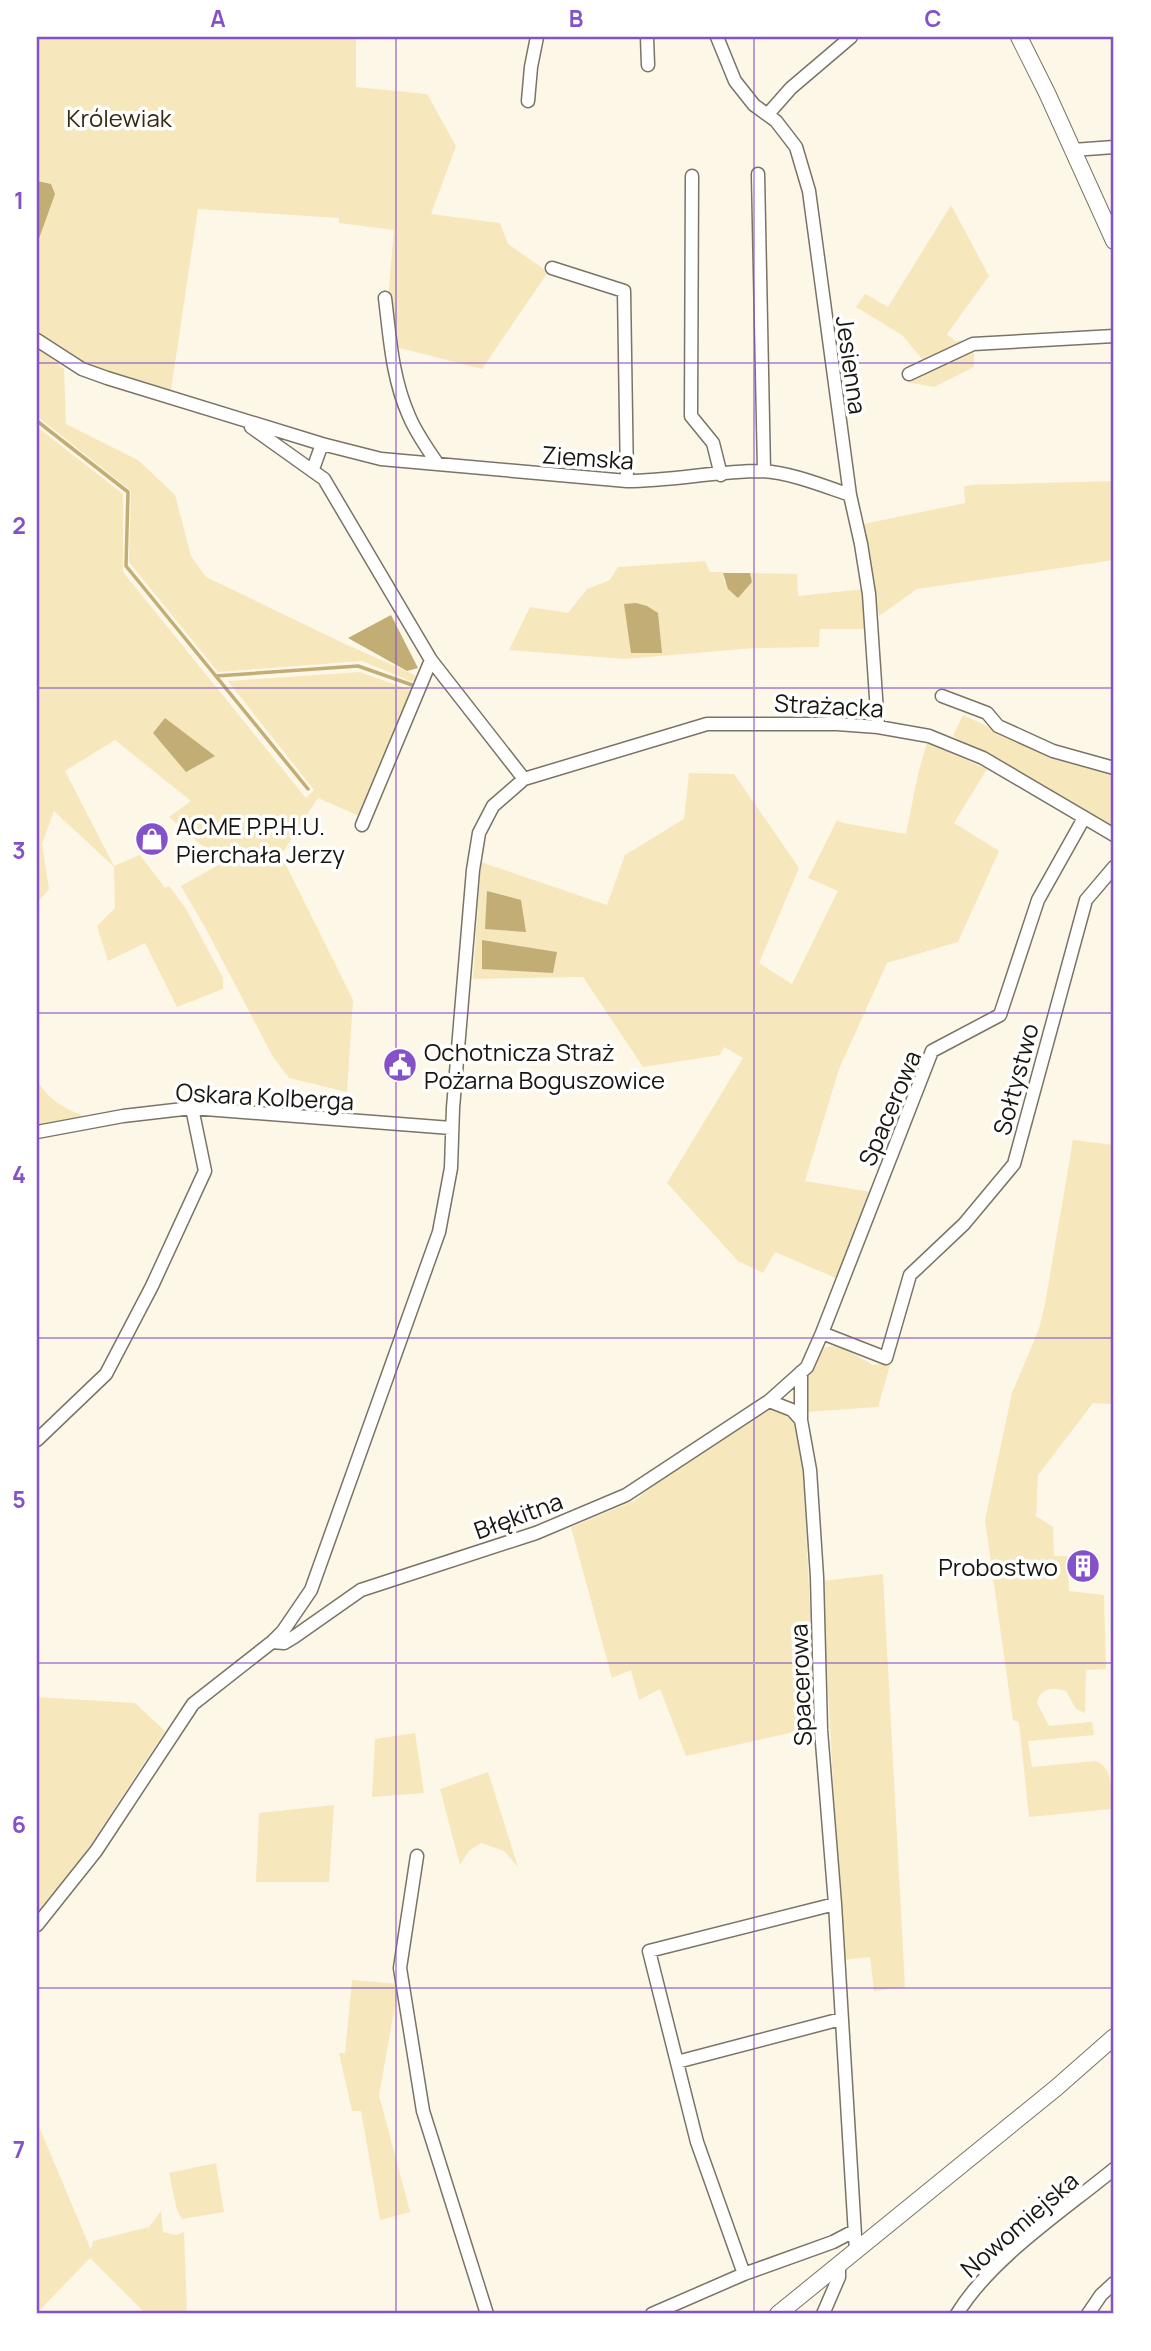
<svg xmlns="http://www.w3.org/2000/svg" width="1151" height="2351" font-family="Manrope,sans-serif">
<rect width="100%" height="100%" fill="#fdf7e7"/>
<!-- green -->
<path fill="#f6e7bc" d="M37,37H363L356,38V87L427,94L456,146L431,214L500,223L508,244L548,272L482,369L384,344L394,230L339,223V218L198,209L171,390L82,363L37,333Z
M951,205L989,276L947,334L955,341L972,340L923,360L902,335L856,307L865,294L888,307Z
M37,347L64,369L66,424L138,460L175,495L191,556L206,577L345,644L417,676L415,683L362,661L218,672L129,562L131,491L37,416Z
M974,351V367L934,387L906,382Z
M37,427L123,494V572L306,798L314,790L228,681L360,672L413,691L359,816L318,798L281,855L353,1000L347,1092L289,1078L273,1057L206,929L181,886L222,863L169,817L191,801L115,740L65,771L114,866L140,855L165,888L169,886L186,909L223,978V989L177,1007L145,943L108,961L97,926L115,908L114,867L54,811L42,844L49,889L37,903Z
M1114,481V560L917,589L879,616L864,524L965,503L964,487L971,485Z
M705,561L710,572H723L724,582L752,583L750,573L797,574L798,596L865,589L866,629H820L819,647L754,648L625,659L509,650L530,607L568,613L587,589L610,580L618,567Z
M963,715L1030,746L1114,773V830L953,736Z
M927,743L987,769L954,823L999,851L958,942L887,963L839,1069L805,1181L871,1192L836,1278L775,1252L763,1273L738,1261L667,1183L743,1058L724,1047L720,1055L643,1067L583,977L473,979L481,862L607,905L625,855L684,819L689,773L734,774L799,868L759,963L792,984L838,891L808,878L837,820L843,823L906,834L918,774Z
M37,1080C48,1099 63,1108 84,1116L37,1126Z
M1073,1140L1114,1145V1404L1093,1403L1038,1475L1036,1516L1053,1527L1054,1556H1067L1069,1591L1104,1595L1106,1669L1086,1670L1085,1713L1076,1709L1066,1691C1052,1687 1040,1688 1037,1703L1049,1726L1092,1722L1094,1735L1028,1741L1032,1767L1096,1761C1115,1769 1110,1791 1111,1809L1029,1817L1019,1722L1013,1720L985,1520L1012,1393L1039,1329L1045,1304Z
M838,1345L873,1365L891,1362L878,1407L805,1412C804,1388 808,1367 823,1348Z
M769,1408H783L801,1431L813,1666L802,1749L794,1732L686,1756L660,1689L639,1700L631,1670L612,1678L571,1527L634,1501L673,1470Z
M883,1574L905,1987L874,1991L870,1957L843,1960L822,1581Z
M37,1697L135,1703L165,1731L82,1858L37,1913Z
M415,1733L424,1793L372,1797L375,1739Z
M488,1772L518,1867L504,1851L481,1843L469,1851L460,1865L440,1789Z
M334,1805L329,1882H256L259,1813Z
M352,1980L399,1984L379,2095L410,2212L380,2220L361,2111H352L339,2053H345Z
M40,2129L91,2250L93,2241L149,2227L161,2211L163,2232L176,2235L184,2232L187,2314H142L143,2311L90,2258L37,2313V2131Z
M216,2163L224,2212L182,2219L177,2210L169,2173Z"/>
<!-- water -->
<path fill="#c2ad74" d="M37,181L51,184L55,194L37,244Z
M723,573H750L752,582L738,598L728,589Z
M636,603L647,606L658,613L662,653H631L624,604Z
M391,615L418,668L407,671L348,638Z
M165,718L215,756L186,772L153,733Z
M487,891L521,900L526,932L485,929Z
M482,940L557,952L553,973L482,969Z"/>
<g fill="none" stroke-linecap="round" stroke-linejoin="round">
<!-- stream -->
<path stroke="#c2ad74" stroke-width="3.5" d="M37,421L128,492L126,566L308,789
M216,676L358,666L415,686"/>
<!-- minor casing -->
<g stroke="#797466" stroke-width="15">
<path id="minor" d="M647,37L648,65
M717,37L735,81L754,105L776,121L796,147L809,191L850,495L861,544L869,594L878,727
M528,101L531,67L537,37
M768,114L791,88L851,37
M1073,150L1114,147
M758,174L764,471
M692,176L691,416L713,443L721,475
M552,268L624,291L627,481
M385,298C390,338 392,378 409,416C416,433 427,448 437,463
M37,340L82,369L107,378L322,444L381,459L627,481C672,481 716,471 761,471C789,472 824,486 850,495
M909,374L973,344L1114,336
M251,427L324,479L431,660L524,779
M313,469L322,444
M942,696L987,713L998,726L1053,751L1114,768
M362,825L431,660
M37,1132L123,1116L192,1108L451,1128
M822,1333L932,1051L1000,1015L1038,900L1084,818
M769,1401L792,1410L801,1420L810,1470L817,1577L821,1730L835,1904L856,2252
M801,1420V1372
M37,1440L106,1374L152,1286L205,1171L192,1108
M272,1642L284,1643L294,1637L361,1590L536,1533L626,1495L769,1401L807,1367L822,1333L886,1358L910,1275L964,1224L1014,1164L1086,900L1114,867
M417,1856L400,1968L423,2111L487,2314
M37,1925L96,1851L193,1704L272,1642L283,1631L311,1590L439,1232L451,1168L453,1108L473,870L479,833L493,806L524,779L707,724H837L878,727L929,736L983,758L1114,835
M677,2062L841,2019
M744,2274L697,2142L649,1951L835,1904
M652,2314L744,2274L833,2242L854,2231
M823,2314L839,2277V2266
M957,2314C991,2258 1063,2211 1114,2169
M1088,2314L1101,2295L1114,2283"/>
</g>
<!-- tertiary casing -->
<g stroke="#797466" stroke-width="18">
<path id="tertiary" d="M1019,37L1047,93L1114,241
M778,2314L1056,2088L1114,2037"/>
</g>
<!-- minor -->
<use href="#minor" stroke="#fff" stroke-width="12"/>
<!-- tertiary -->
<use href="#tertiary" stroke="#fff" stroke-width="16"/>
</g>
<!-- grid -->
<path fill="none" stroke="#8551c8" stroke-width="2" stroke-opacity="0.55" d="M396,37V2314M754,37V2314M37,363H1114M37,688H1114M37,1013H1114M37,1338H1114M37,1663H1114M37,1988H1114"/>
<!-- icons -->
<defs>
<g id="shop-disc" transform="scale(1.75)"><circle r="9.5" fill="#8551c8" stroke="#fff"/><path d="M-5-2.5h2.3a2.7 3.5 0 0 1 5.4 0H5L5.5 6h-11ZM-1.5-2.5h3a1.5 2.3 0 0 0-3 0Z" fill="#fff"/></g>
<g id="civic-disc" transform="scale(1.75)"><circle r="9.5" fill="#8551c8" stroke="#fff"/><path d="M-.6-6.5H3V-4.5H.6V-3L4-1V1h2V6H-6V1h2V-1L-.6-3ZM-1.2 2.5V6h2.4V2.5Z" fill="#fff"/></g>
<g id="building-disc" transform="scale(1.75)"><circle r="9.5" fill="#8551c8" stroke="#fff"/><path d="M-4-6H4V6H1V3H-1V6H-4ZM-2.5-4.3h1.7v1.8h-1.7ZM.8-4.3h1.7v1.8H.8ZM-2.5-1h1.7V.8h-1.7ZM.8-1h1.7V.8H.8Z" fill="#fff"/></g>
</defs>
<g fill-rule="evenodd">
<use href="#shop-disc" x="152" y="839"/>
<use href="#civic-disc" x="400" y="1065"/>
<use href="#building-disc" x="1083" y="1566"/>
</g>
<g text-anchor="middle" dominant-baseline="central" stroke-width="7" stroke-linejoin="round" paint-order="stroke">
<!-- park labels -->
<g font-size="24" fill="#352b11" stroke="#fff">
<text x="119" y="117">Królewiak</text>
</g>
<!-- street labels -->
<g font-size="24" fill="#181610" stroke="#fff">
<text transform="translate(852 365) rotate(82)">Jesienna</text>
<text transform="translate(588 457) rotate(4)">Ziemska</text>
<text transform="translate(829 705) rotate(3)">Strażacka</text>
<text transform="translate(1015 1079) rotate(-75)">Sołtystwo</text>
<text transform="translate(265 1096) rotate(3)">Oskara Kolberga</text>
<text transform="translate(889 1108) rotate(-67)">Spacerowa</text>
<text transform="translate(518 1515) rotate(-20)">Błękitna</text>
<text transform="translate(800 1685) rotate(-92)">Spacerowa</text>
<text transform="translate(1019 2224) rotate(-41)">Nowomiejska</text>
</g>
<!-- poi labels -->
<g font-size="24" fill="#181610" stroke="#fff" text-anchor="start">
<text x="176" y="825">ACME P.P.H.U.<tspan x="176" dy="28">Pierchała Jerzy</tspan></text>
<text x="424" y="1051">Ochotnicza Straż<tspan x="424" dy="28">Pożarna Boguszowice</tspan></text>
<text x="1058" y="1566" text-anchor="end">Probostwo</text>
</g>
</g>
<!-- border -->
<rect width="1151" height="2351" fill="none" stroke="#ffffff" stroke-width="77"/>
<rect x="38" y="38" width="1074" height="2274" fill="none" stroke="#8551c8" stroke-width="2.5"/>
<g font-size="23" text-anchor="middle" font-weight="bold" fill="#8551c8">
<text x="218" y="27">A</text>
<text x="576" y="27">B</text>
<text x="933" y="27">C</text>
<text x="19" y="209">1</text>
<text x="19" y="534">2</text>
<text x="19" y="859">3</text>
<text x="19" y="1183">4</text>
<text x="19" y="1508">5</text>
<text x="19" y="1833">6</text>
<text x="19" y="2158">7</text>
</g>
</svg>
